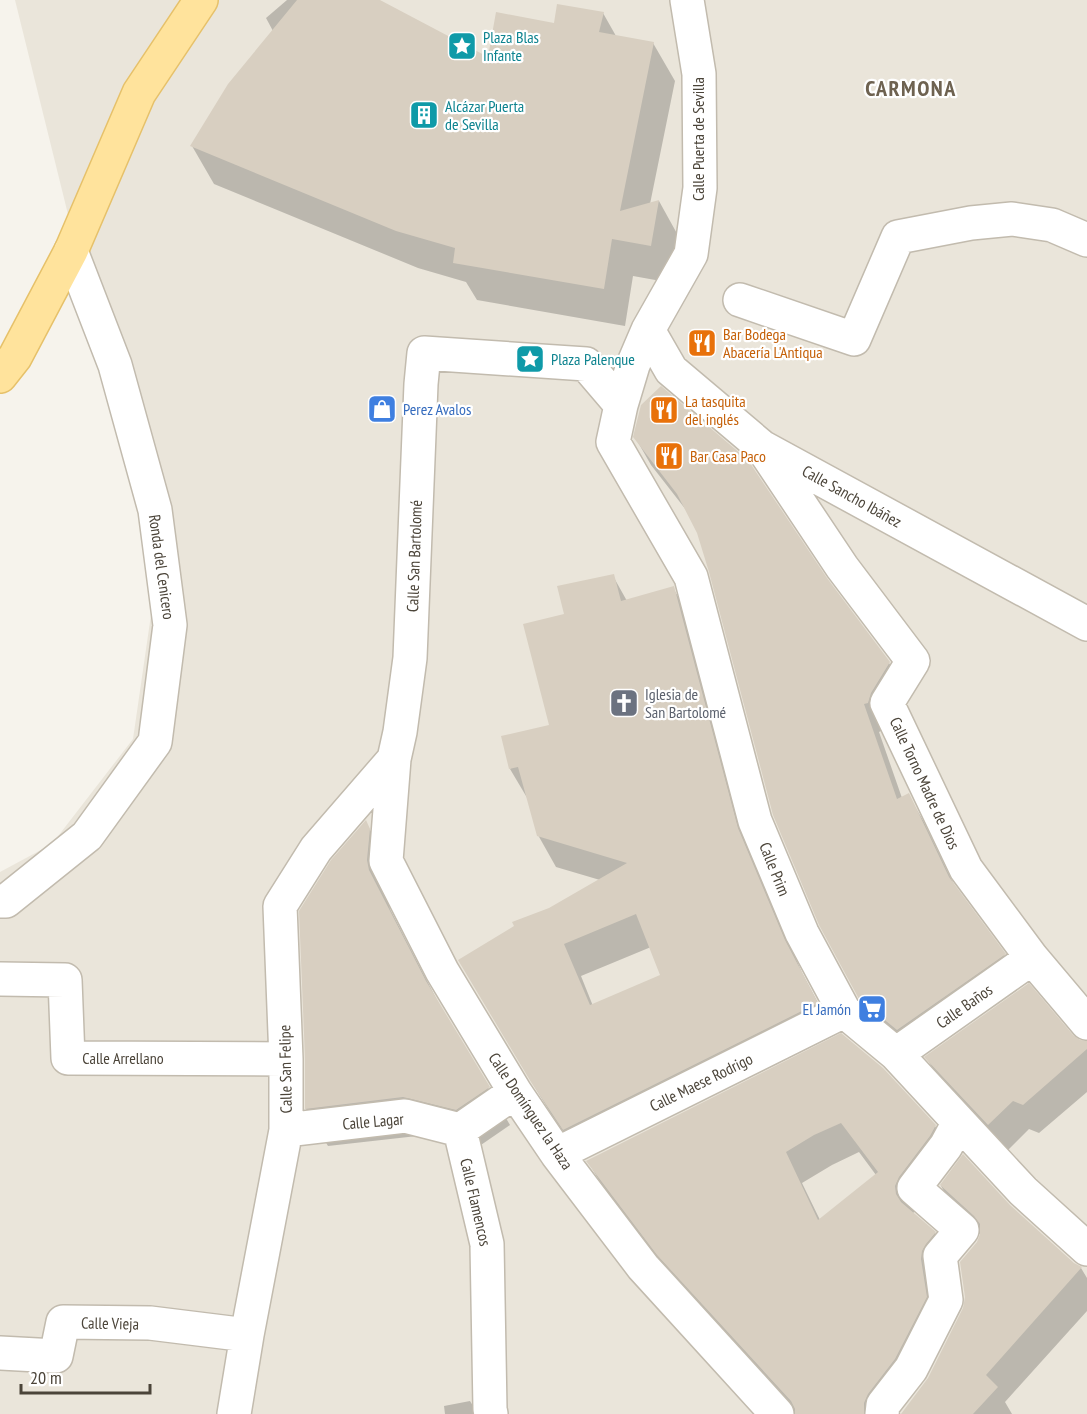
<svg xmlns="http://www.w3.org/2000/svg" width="1087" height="1414" font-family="'PT Sans Narrow',sans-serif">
<rect width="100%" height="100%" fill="#f6f3ec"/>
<!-- residential -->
<path fill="#eae5da" d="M15,0H1087V1414H0V872L52,844L133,739L153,601L130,465Z"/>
<!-- shadow -->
<path fill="#0003" fill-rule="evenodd" d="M287,0H377L489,59L555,25L603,13L616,36L653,43L675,81L650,204L659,201L680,239L672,283L633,276L625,326L477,300L466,282L418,268L214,184L192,146L273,31L266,18Z
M635,437L826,579L889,663L905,690L883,730L879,732L902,798L908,795L924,822L956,889L1004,955L1020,982L913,1057L876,1026L860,998L699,532L690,515L651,465Z
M613,576L627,601L673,588L691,619L755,861L802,973L835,1035L583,1160L551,1114L478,992L549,910L600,880L556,867L538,835L529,801L510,769L551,727L565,615ZM651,947L662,976L593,1006L581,976Z
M366,823L387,860L388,898L390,909L442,1010L510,1125L478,1147L426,1135L328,1146L306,1109Z
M841,1035L935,1126L952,1156L916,1207L913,1214L935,1233L952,1263L893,1414H794L677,1285L605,1191L588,1161ZM859,1152L876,1175L820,1220L802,1183L832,1165Z
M1072,1037L1081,1042L1087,1043V1092L1039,1133L1029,1129L1005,1153L943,1086L926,1057Z
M941,1186L1009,1206L1074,1264L1081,1268L1087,1278V1311L1005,1402L1012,1414H902L929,1378L964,1308L978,1242L981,1235L959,1216Z
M470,1401L478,1414H445L444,1406Z"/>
<!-- building -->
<path fill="#d8cfc1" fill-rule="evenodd" d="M297,0H380L488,57L496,12L554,23L557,4L604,12L599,32L654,42L620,211L659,200L651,246L612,239L604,289L453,263L455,248L396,231L190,146L228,84Z
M661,386L748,460L827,578L890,662L871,693L868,703L864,704L897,799L909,793L949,877L1006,954L897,1030L859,999L819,925L773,815L709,572L697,533L677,494L633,437L641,405Z
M614,574L621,601L674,586L738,828L785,940L818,1003L563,1130L531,1082L458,960L514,926L512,922L549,908L627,863L537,836L518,767L509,769L501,736L549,725L523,624L564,614L557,586ZM636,914L660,975L590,1005L564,944Z
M366,820L370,829L367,860L369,870L426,981L490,1087L456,1110L403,1097L305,1109V1058L299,911L331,860Z
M1029,983L1073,1035L1080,1040L1087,1041V1049L1023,1105L1013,1101L988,1125L924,1057Z
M841,1033L883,1068L936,1125L930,1136L899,1177L895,1186L896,1194L901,1202L936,1232L926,1244L922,1251L921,1259L927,1297L895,1359L868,1394L864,1403V1414H795V1409L791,1401L657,1255L586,1161ZM841,1123L878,1172L818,1220L786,1152L814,1135Z
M963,1154L1010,1205L1074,1263L1082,1267L986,1375L998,1387L973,1414H901L928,1378L963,1308L965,1297L960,1262L977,1242L980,1234V1224L974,1216L940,1185Z"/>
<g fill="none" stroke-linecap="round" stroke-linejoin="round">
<!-- minor casing -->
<g stroke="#c2bbae" stroke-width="36">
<path id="minor" d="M687,0L699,74L700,188L691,254L648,330L633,365L621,405L586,364L424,353L421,384L410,658L400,732L394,759L386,861L442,971L515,1092L557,1154L643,1267L777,1414
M740,300L854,339L898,237L971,223L1012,219L1052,225L1087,240
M648,330L671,370L762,447L1087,624
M621,405L613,442L691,577L755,821L802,933L844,1011L896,1054L1023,1191L1087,1249
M762,447L842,567L913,661L887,703L966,869L1032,958L1087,1023
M0,901H6L87,836L155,742L170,625L155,510L115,365L71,251
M0,979L65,980L68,1058L286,1059
M896,1054L1032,958
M286,1130L405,1116L460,1130
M460,1130L487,1244L490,1409L491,1414
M460,1130L515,1092
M557,1154L844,1011
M0,1353L56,1356L63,1322L150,1323L247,1335
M234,1414L247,1335L286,1130V1059L280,906L316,849L394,759
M882,1414L883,1405L911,1369L946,1300L940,1256L962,1230L914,1188L946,1146L959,1122"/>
</g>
<!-- major casing -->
<g stroke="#e6c16a" stroke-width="36">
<path id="major" d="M0,376L15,357L71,251L139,93L201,0"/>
</g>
<!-- minor -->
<use href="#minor" stroke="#fff" stroke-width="33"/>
<!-- major -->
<use href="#major" stroke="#ffe39c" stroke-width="33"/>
</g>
<!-- icons -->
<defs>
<g id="sight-square" transform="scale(1.5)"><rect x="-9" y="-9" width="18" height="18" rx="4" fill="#0f9aa8" stroke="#fff"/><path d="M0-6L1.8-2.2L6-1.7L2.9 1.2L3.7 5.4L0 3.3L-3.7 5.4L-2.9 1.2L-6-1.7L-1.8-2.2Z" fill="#fff"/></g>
<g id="building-square" transform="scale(1.5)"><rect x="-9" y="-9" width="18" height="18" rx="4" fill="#0f9aa8" stroke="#fff"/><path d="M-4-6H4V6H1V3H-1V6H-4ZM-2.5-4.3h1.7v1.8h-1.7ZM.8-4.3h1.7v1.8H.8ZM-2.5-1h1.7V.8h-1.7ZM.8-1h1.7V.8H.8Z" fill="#fff"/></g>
<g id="restaurant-square" transform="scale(1.5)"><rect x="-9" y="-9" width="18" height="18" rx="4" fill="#e8710a" stroke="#fff"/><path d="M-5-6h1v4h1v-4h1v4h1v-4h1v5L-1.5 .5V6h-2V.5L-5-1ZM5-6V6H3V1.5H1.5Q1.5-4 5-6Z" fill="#fff"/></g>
<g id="shop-square" transform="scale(1.5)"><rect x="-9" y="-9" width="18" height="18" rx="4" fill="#3f7fe0" stroke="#fff"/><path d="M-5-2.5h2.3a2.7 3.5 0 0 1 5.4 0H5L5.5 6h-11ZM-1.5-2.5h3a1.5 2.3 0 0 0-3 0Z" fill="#fff"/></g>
<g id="church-square" transform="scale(1.5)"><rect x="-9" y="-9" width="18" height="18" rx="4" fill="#6b7280" stroke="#fff"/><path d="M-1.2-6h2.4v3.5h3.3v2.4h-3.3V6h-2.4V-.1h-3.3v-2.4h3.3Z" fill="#fff"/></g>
<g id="supermarket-square" transform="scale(1.5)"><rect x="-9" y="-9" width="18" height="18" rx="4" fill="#3f7fe0" stroke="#fff"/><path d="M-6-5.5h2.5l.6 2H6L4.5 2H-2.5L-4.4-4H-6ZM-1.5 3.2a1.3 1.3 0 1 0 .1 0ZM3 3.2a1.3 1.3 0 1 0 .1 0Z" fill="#fff"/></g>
</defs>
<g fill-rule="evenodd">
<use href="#sight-square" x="462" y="46"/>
<use href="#building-square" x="424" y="115"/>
<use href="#restaurant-square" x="702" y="343"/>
<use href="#sight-square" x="530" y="359"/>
<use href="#shop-square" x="382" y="409"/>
<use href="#restaurant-square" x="664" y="410"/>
<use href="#restaurant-square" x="669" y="456"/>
<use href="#church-square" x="624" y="703"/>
<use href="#supermarket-square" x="872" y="1009"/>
</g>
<g text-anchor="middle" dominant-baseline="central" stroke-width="4.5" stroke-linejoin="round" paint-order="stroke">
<!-- culture labels -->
<g font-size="16" fill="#0d838f" stroke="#fff" text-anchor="start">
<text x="483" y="37">Plaza Blas<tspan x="483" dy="18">Infante</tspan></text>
<text x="445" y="106">Alcázar Puerta<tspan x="445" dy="18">de Sevilla</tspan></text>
<text x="551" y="359">Plaza Palenque</text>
</g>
<!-- street labels -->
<g font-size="16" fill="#4b4439" stroke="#fff">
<text transform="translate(698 139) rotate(-90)">Calle Puerta de Sevilla</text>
<text transform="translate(852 496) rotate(29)">Calle Sancho Ibáñez</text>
<text transform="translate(414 556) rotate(-88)">Calle San Bartolomé</text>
<text transform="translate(162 567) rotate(82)">Ronda del Cenicero</text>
<text transform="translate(925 783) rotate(65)">Calle Torno Madre de Dios</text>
<text transform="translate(775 869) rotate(68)">Calle Prim</text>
<text transform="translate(964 1006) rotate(-35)">Calle Baños</text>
<text x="123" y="1058">Calle Arrellano</text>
<text transform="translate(285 1069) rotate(-91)">Calle San Felipe</text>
<text transform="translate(701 1082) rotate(-26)">Calle Maese Rodrigo</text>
<text transform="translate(531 1111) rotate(56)">Calle Domínguez la Haza</text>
<text transform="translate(373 1121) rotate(-5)">Calle Lagar</text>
<text transform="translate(476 1202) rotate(77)">Calle Flamencos</text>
<text transform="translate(110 1323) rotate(1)">Calle Vieja</text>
</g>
<!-- food labels -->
<g font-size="16" fill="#c56008" stroke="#fff" text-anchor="start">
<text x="723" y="334">Bar Bodega<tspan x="723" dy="18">Abacería L'Antiqua</tspan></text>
<text x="685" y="401">La tasquita<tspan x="685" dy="18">del inglés</tspan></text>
<text x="690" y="456">Bar Casa Paco</text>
</g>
<!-- shop labels -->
<g font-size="16" fill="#366cbe" stroke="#fff" text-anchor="start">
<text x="403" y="409">Perez Avalos</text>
<text x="851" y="1009" text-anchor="end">El Jamón</text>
</g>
<!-- worship labels -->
<g font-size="16" fill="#5b616d" stroke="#fff" text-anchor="start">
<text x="645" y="694">Iglesia de<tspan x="645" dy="18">San Bartolomé</tspan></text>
</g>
<!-- district labels -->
<g font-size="22" font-weight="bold" letter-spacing="1.5" fill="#6e6250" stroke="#fff">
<text x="911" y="88">CARMONA</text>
</g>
</g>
<!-- scale -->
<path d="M21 1384v9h129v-9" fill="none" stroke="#4b4439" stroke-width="3"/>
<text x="30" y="1384" font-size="18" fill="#4b4439" stroke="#ffffff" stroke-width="4.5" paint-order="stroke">20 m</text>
</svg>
